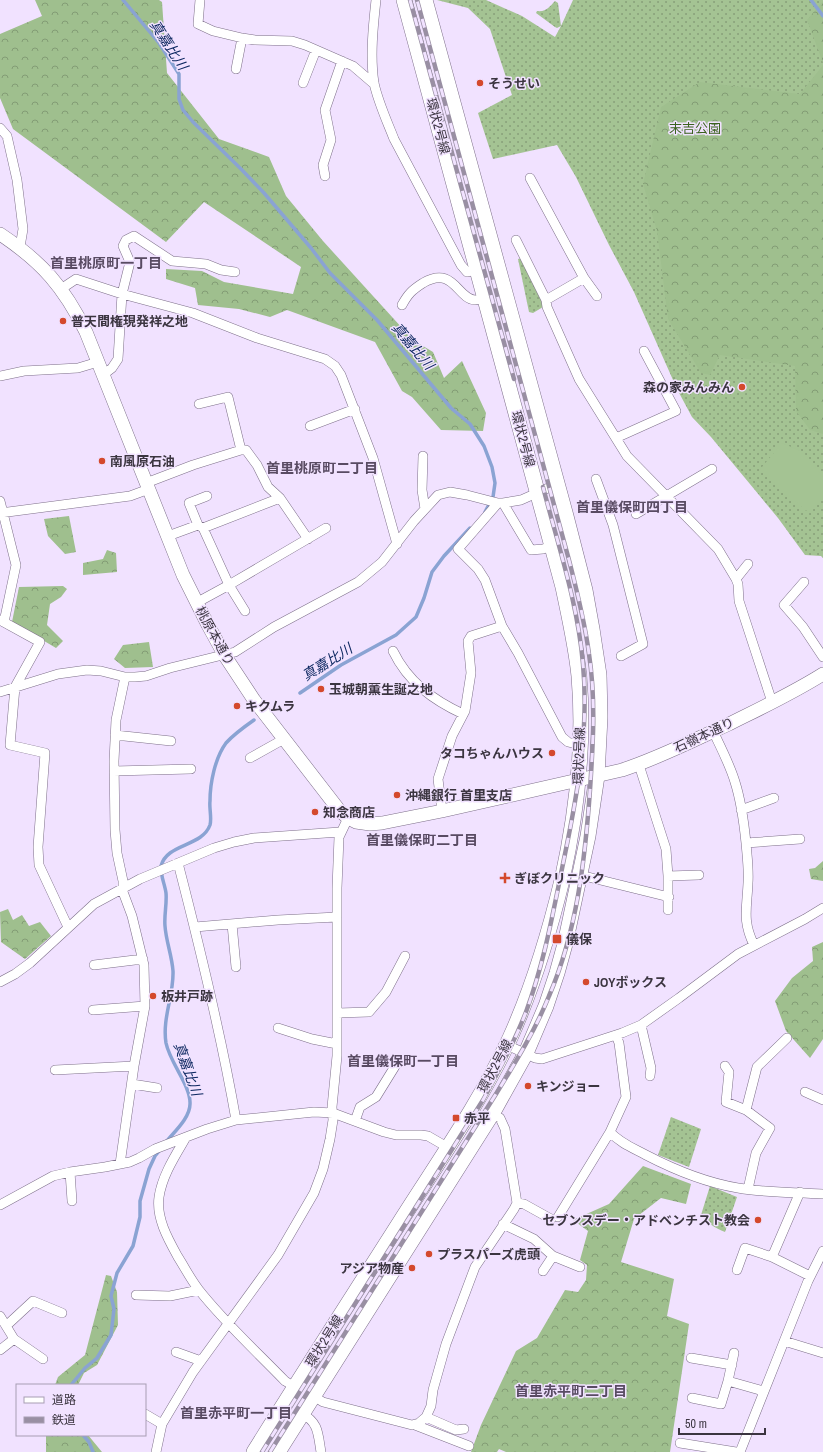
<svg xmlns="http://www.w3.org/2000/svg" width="823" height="1452" font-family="'Archivo Narrow','Noto Sans JP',sans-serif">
<defs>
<pattern id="grass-dots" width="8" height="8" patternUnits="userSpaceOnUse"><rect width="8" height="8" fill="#a4c393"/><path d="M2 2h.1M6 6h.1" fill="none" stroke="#879f79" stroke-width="1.8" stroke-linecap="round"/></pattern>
<pattern id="forest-crowns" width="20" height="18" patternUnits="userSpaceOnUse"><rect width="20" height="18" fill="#9fbf8e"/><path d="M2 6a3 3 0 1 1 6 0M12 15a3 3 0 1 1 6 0" fill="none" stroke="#839c75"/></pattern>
</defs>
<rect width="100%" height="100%" fill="#f1e2ff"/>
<!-- grass -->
<path fill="url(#grass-dots)" d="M437,0H486L522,16L555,37L561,26L557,28L555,27L536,13L537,11C547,12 549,7 555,1L558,3L561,26L573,0H823V558L821,556L805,555L778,518L711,437L692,417L677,389L634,292L609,245L576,177L557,145L493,159L478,113L512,95L490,29L468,8Z
M522,258L543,301V307L533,313L529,312L518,259Z
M671,1117L701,1129L689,1167L658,1155Z
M710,1186L737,1197L725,1232C715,1228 707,1223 701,1215Z"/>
<!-- forest -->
<path fill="url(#forest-crowns)" d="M35,0H159L162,2L167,73L219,139L269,157L286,196L323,241L413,340L433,352L444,378L462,361L486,413L483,431L441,430L412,397L402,391L375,342L287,310L270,317L239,309L198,305L195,288L166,279V269L202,271L224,282L293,294L301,267L204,202L166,242L13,129L0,98V34L42,16Z
M823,1V63L807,20Z
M823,65V434L810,430L796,411L795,366L720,355L710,375L701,373L668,319L657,231L643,184L661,107L700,82L800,94Z
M69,516L76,552L65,554L48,536L44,519Z
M107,550L116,553L117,572L83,575V563L103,559Z
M63,586L67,589L61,597L50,604L47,625L63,641L56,648L12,622L19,587Z
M149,642L153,667L125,668L114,659L123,645Z
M823,861V881L811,879L809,869L815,868Z
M8,909L13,920L22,915L29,926L40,922L51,936L25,959L1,942L0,912Z
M823,942V1039L810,1058L786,1031L775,1001L792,978L813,961L812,947Z
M643,1166L691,1184L686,1204L661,1198L634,1219L621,1262L674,1279L667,1316L689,1324L670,1452H506L499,1449L497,1452H471L481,1425L516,1351L537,1338L565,1290L578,1292L586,1280L587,1265L580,1260L588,1231L573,1220L609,1204Z
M106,1275L111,1276L117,1292L118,1325L97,1365L84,1373L78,1385H55L58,1377L85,1355Z
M46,1435H88L102,1452H46Z"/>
<!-- pitch -->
<path fill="#a4c393" d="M782,443L803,452L823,477V497L806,511L764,473L762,467Z"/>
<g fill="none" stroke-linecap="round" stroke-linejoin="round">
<!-- stream -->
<path stroke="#8aa3d3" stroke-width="3.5" d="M123,0L159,43L179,74V99L183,110L193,122L241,169L264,193L311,248L330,273L377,320L451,408L470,424L484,446L492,467L495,483L493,497L485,512
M811,0L823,16
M300,693L341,665L396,635L416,617L424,598L432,572L444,556L470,528
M166,1142C174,1132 190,1118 190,1104C191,1086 170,1063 166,1043C162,1018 174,995 173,971C172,956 166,941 165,926C164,915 167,904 166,893C165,885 160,874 161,866C167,843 202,847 210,825C212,818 209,808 210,801C210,783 215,758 226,743C234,734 244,727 254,720
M71,1385L85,1368L97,1358L111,1335L114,1309L111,1296L117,1273L133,1246L140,1217V1201L149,1169L155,1156L160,1150
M83,1435L89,1442L93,1452"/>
<!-- street casing -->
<g stroke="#7e708a" stroke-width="10">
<path id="street" d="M200,0L198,24L213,31L242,38L255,40L292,41L305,45L353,66L374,84
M376,0C373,27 370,57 374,83C378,102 387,121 394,139L461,265L467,272L476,270
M236,69L242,38
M303,83L316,50
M0,128L7,136L17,180L23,229L20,247
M325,176L323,165L331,140L325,110L342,61
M530,178L584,278L546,300L547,307L579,379L627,456L718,549L736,579L738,584L739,601L772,702
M516,240L546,300
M584,278L597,296
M61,289L76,279L122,294L130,262L123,246L126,240L134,236L172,261L206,264L221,270L235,272
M402,305C408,294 412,290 423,283C454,265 457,299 475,300C478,300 482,299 484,298
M103,375L112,368L118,359L122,294L193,313L257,338L325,359L335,366L341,375L373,458L397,544
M0,376L24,371L78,368L98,362
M310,426L355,409
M616,438L676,411L644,351
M423,456L422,490L425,509
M596,479L613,525L643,644L621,656
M146,483L193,465L241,450L228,397L199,404
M280,498L308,539
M0,501L16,565L4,622
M498,503L458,549L478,569L485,580L502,626L518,653L562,737L568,742L580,745
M503,503L531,550L543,549L552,546
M0,513L130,496L149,489
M636,514L712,469
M198,525L189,503L207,496
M203,528L229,585L245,611
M168,536L198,525L203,528L280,498L268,487L257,465L246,450H241
M736,579L748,564
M804,582L784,605L803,627L823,657
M196,603L229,585L326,528
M0,620L40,642L15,687L10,745L45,753L38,847L39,865L68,927
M393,651C408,682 433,700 463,714
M0,692L58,674L87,670L101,671L125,677H135L146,676L170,668L235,652L274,627L358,582L382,562L414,521L438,495L450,492L467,495L498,503H503L521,500L557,484
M713,731C721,748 730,765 735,782C741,801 744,823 746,843C747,855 749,870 748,883C747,908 742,921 754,945
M115,735L171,741
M250,758L284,739
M639,765L666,849L668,876V910
M114,771L191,769
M741,810L774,798
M442,811L438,779L452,736L465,711L471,673L468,641L471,636L502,626
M746,843L800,839
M178,863C200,948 221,1034 236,1120
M580,875L669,897
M668,876L699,875
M232,924L236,967
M195,927L278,920L337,917
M94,965L143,959
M0,982L15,974L30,963L94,904L140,879L214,848L234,842L254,838L340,832
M93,1010L145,1006
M338,1013L369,1012L386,992L405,956
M641,1025L651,1068L650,1076
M278,1028L312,1039L337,1044
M507,1045L535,1058L542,1059L622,1033L641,1025L679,998L738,954L805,919L823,908
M725,1066L729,1072L726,1102L746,1110L770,1128L756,1153L748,1189
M55,1070L134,1066
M132,1084L157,1088
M805,1092L823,1100
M746,1110L757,1067L787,1038
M355,1121L360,1107L376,1097L397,1063
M610,1132C620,1143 633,1148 646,1155C673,1169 708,1183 738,1188C766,1193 795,1192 823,1194
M185,1139C175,1156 162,1176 159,1197C156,1218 168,1239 178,1257C185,1268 191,1280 199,1290C225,1323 256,1351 285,1381L295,1387
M120,1164L134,1066L145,1006L144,965L132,916L123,892V881L117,853L115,830L114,761L116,720L125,677
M70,1172L72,1201
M517,1203L524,1204L551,1219
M0,1205L53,1176L70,1172L105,1167L130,1162L139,1158L155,1149L207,1129L236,1120L314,1112L333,1113L384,1132L396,1135H421L428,1136L447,1147
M558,1217L610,1132L626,1097L619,1043L616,1035
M503,1224L534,1239L553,1256L580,1267
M772,1257L800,1192
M737,1270L745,1248L772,1257L810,1276
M543,1271L553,1256
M136,1295L170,1296L199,1290
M0,1316L14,1339L0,1350
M6,1326L33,1301L62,1313
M14,1339L43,1359
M784,1341L823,1353
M176,1352L201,1361
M691,1358L732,1365
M728,1381L734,1353
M313,1396L323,1402L412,1425L419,1423L426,1417L431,1406L433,1390L446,1344L475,1267L514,1209L517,1203L505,1129L500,1118L492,1114
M692,1398L721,1404L728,1381L763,1391
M145,1414L162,1424
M302,1414C319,1422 318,1435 321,1452
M426,1417L456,1430L464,1429
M415,1425L469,1446
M680,1443L736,1452
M156,1452L162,1424L193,1372L278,1255L314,1193L323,1169L330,1139L333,1120L332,1107L337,1056V888L339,837L348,818
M740,1452L808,1281L823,1251"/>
</g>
<!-- secondary casing -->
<g stroke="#7e708a" stroke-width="14">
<path id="secondary" d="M0,234C42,262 64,287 86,332L183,575L208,625L225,656L254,700L339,810L348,818L356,822L370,824L382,823L442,811L622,770C659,758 694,740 729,724C761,708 793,693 823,674"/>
</g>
<!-- primary casing -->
<g stroke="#7e708a" stroke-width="16">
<path id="primary" d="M254,1452C302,1375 351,1299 400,1222C438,1162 480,1103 510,1038C533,987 549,934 562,880C577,812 585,745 579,676C576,646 569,616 563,587L404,0
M278,1452L492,1114L526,1053L546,1006L557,973L565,944L588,836L597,776L600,717L599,675L592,629L585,590L566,516L425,0"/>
</g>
<!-- street -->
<use href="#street" stroke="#fff" stroke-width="9"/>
<!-- secondary -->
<use href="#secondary" stroke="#fff" stroke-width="13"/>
<!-- primary -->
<use href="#primary" stroke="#fff" stroke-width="15"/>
<!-- rail casing -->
<g stroke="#998fa3" stroke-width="4.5">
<path id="rail" d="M410,0L514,379
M262,1452L483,1100C499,1071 514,1043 526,1012C545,961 554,907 565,854C578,791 589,729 583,664C578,604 558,545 543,487
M270,1452L496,1094C515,1063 535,1031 549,996C577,931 585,860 590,790C593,745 596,700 589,654C585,623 577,591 569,560L417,0"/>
</g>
<!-- rail -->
<use href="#rail" stroke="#f1e2ff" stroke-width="3" stroke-dasharray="9" stroke-linecap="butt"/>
</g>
<!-- markers -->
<g fill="#d4492d" stroke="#f1e2ff" stroke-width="1.5">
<circle cx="480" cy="83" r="4"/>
<circle cx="63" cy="321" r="4"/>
<circle cx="742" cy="387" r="4"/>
<circle cx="102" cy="461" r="4"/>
<circle cx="321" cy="689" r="4"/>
<circle cx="237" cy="706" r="4"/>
<circle cx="552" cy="753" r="4"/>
<circle cx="397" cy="795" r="4"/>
<circle cx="315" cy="812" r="4"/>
<path d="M503 872h4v4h4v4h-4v4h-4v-4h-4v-4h4z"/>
<rect x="552" y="934" width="10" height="10" rx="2"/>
<circle cx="586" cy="982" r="4"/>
<circle cx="153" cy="996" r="4"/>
<circle cx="528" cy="1086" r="4"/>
<rect x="452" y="1114" width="8" height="8" rx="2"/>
<circle cx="758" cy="1220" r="4"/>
<circle cx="429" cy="1254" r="4"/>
<circle cx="412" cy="1268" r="4"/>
</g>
<g text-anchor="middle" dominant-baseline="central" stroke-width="3" stroke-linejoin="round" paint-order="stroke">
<!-- poi labels -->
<g font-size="13" font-weight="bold" fill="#3b3540" stroke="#f1e2ff" text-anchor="start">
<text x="488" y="83">そうせい</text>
<text x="71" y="321">普天間権現発祥之地</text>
<text x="734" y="387" text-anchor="end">森の家みんみん</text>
<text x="110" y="461">南風原石油</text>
<text x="329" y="689">玉城朝薫生誕之地</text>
<text x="245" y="706">キクムラ</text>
<text x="544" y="753" text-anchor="end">タコちゃんハウス</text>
<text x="405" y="795">沖縄銀行 首里支店</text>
<text x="323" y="812">知念商店</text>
<text x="514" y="878">ぎぼクリニック</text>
<text x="566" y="939">儀保</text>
<text x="594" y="982">JOYボックス</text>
<text x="161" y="996">板井戸跡</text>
<text x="536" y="1086">キンジョー</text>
<text x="464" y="1118">赤平</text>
<text x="750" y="1220" text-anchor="end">セブンスデー・アドベンチスト教会</text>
<text x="437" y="1254">プラスパーズ虎頭</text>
<text x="404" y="1268" text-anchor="end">アジア物産</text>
</g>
<!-- street labels -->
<g font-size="13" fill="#3b3540" stroke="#f1e2ff">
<text transform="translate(438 126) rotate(75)">環状2号線</text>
<text transform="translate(523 439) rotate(75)">環状2号線</text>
<text transform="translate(215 636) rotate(61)">桃原本通り</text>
<text transform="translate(704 735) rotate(-25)">石嶺本通り</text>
<text transform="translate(579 756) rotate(-88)">環状2号線</text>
<text transform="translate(495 1066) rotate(-62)">環状2号線</text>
<text transform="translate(324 1341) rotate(-58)">環状2号線</text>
</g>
<!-- park labels -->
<g font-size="13" fill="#3b621f" stroke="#f1e2ff">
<text x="695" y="128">末吉公園</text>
</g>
<!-- water labels -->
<g font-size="14" font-style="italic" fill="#0d2861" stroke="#f1e2ff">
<text transform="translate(169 45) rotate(57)">真嘉比川</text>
<text transform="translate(413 346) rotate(50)">真嘉比川</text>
<text transform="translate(327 662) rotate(-32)">真嘉比川</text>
<text transform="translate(188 1069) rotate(70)">真嘉比川</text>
</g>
<!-- neighbourhood labels -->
<g font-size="14" font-weight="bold" fill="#594b63" stroke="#f1e2ff">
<text x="106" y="263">首里桃原町一丁目</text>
<text x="322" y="468">首里桃原町二丁目</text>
<text x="632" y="507">首里儀保町四丁目</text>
<text x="422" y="840">首里儀保町二丁目</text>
<text x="403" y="1061">首里儀保町一丁目</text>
<text x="571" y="1391">首里赤平町二丁目</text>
<text x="236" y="1413">首里赤平町一丁目</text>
</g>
</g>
<!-- legend -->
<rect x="16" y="1384" width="130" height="52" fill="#f1e2ff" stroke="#a89db3"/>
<rect x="24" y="1397" width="20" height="6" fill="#ffffff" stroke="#a89db3"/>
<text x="52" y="1404" font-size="12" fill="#3b3540">道路</text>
<rect x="24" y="1417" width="20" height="6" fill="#998fa3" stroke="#a89db3"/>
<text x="52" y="1424" font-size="12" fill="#3b3540">鉄道</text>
<!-- scale -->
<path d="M679 1428v6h86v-6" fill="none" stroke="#3b3540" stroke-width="2"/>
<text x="685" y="1428" font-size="12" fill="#3b3540" stroke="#f1e2ff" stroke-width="3" paint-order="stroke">50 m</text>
</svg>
